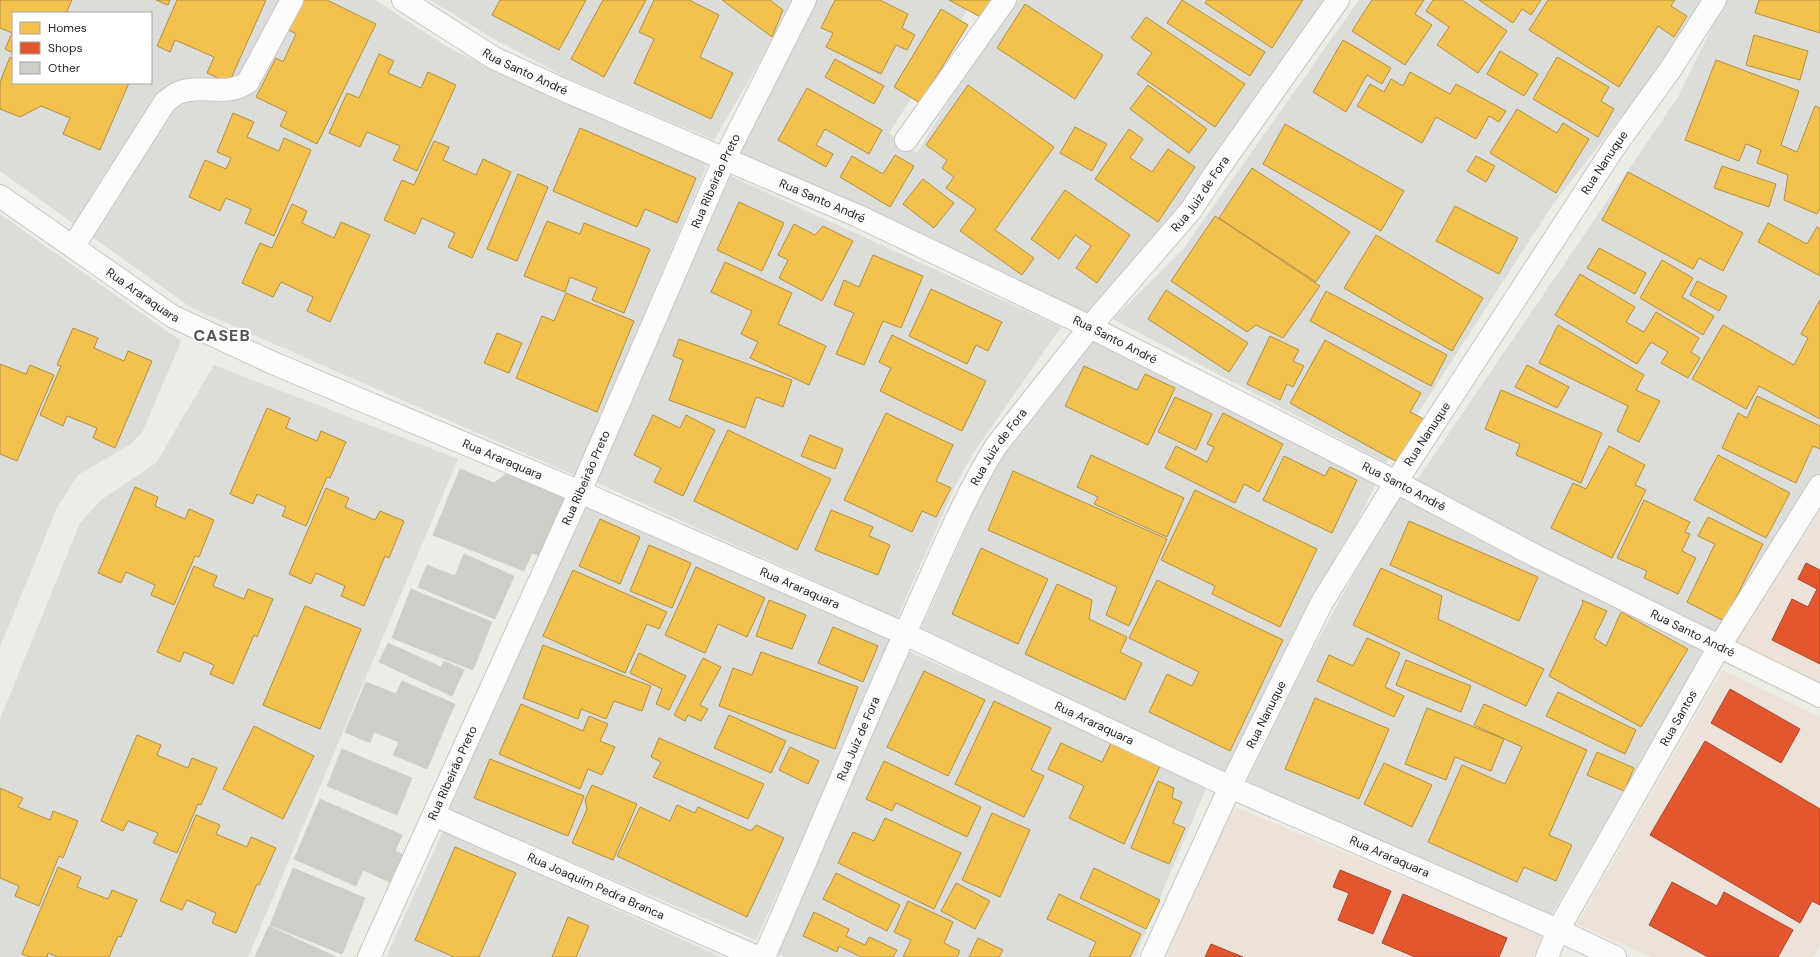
<svg xmlns="http://www.w3.org/2000/svg" width="1820" height="957" font-family="'DM Sans',sans-serif">
<rect width="100%" height="100%" fill="#edede8"/>
<!-- residential -->
<path fill="#dcdcd9" fill-rule="evenodd" d="M0,0H375L451,49L539,91L708,163L576,476L192,308L0,171ZM13,13H151V83H13Z
M430,0H796L714,140L565,77L494,39Z
M814,0H974L889,133L917,153L1010,0H1331L1185,207L1089,316L737,154Z
M1359,0H1704L1672,52L1553,204L1386,463L1113,319L1184,248Z
M1725,0H1820V477L1717,634L1415,483L1678,97Z
M726,174L1061,327L972,455L955,486L897,618L597,483Z
M0,214L181,341L143,431L131,444L78,475L57,508L0,647Z
M1085,335L1376,484L1227,776L921,629L979,499L1002,459Z
M214,365L458,459L248,957H0V719L80,523L101,500L156,463Z
M1397,495L1708,649L1551,915L1242,779Z
M583,505L893,639L756,940L448,810Z
M906,650L1207,786L1135,957H785L773,952Z
M443,831L721,957H386Z"/>
<!-- commercial -->
<path fill="#ece2d9" d="M1820,510V687L1732,644Z
M1722,670L1820,717V946L1812,957H1651L1577,924Z
M1228,804L1545,936L1534,957H1166Z"/>
<!-- homes -->
<path fill="#f2c14e" stroke="#b39040" d="M0,0H72L66,13H13V53L5,49L12,33L0,28Z
M156,0H170L168,5Z
M177,0H266L229,83L207,73L214,57L175,40L170,52L157,46Z
M301,0H327L376,24L317,144L280,126L287,112L256,97L276,58L283,62L296,34L287,29Z
M500,0H586L559,50L492,15Z
M603,0H646L604,77L571,59Z
M654,0H689L719,15L700,57L733,73L711,119L634,83L654,39L639,32Z
M722,0H770L783,10L772,37Z
M835,0H880L908,14L902,28L915,35L907,50L896,45L881,74L826,47L833,33L821,28Z
M949,0H995L984,19Z
M1182,0L1265,52L1250,76L1167,23Z
M1207,0H1303L1272,48L1205,3Z
M1372,0H1424L1415,14L1432,25L1405,65L1352,31Z
M1433,0H1462L1507,31L1478,73L1437,45L1449,27L1426,11Z
M1479,0H1541L1531,15L1522,9L1513,23Z
M1548,0H1675L1671,6L1687,16L1674,37L1658,26L1619,87L1529,30Z
M1759,0H1820V33L1755,13Z
M1025,4L1103,55L1075,99L997,48Z
M941,9L968,25L920,103L894,87Z
M1146,17L1245,84L1215,127L1137,74L1152,53L1131,38Z
M1754,35L1808,51L1800,80L1746,65Z
M1343,40L1391,68L1382,84L1367,75L1346,112L1313,92Z
M1500,51L1538,74L1524,96L1487,74Z
M379,54L394,61L388,73L421,88L428,72L456,85L417,171L393,160L400,146L367,132L360,147L329,133L347,93L359,98Z
M10,57L13,59V83H129L100,150L63,134L70,118L41,106L20,117L0,109V82Z
M1557,57L1609,87L1601,101L1614,109L1598,137L1533,99Z
M835,59L884,86L874,104L825,77Z
M1716,60L1799,91L1781,145L1797,152L1815,106L1820,108V208L1817,214L1784,200L1788,175L1757,163L1761,150L1746,144L1739,161L1685,140Z
M1410,72L1450,94L1456,84L1506,111L1499,122L1489,116L1476,139L1436,117L1422,143L1357,106L1370,84L1384,92L1391,79L1403,86Z
M968,85L1054,147L995,230L1034,258L1022,275L960,231L976,209L946,188L954,177L942,168L947,160L926,145Z
M1148,85L1207,129L1189,153L1130,109Z
M807,88L882,130L869,154L825,129L816,145L833,154L826,167L778,140Z
M1517,109L1557,133L1563,123L1589,139L1556,193L1490,153Z
M233,113L254,122L247,137L279,151L284,138L311,150L274,236L245,223L251,209L226,198L220,211L189,197L205,160L226,169L231,158L217,152Z
M1285,124L1404,191L1381,231L1263,164Z
M1075,127L1107,144L1092,171L1060,153Z
M580,128L696,178L677,223L645,209L637,227L553,191Z
M1129,129L1143,139L1130,158L1152,172L1168,149L1195,167L1158,222L1095,179Z
M434,141L449,147L443,160L476,175L483,159L511,172L472,258L448,247L455,233L422,218L415,234L384,220L402,180L414,185Z
M895,155L914,166L890,207L840,177L852,156L883,174Z
M1476,156L1495,166L1486,182L1467,171Z
M1722,166L1776,184L1769,207L1714,188Z
M1252,168L1350,232L1316,282L1219,218Z
M1628,172L1743,233L1723,271L1699,258L1693,269L1602,220Z
M518,174L548,187L517,261L487,249Z
M923,179L954,203L934,228L903,204Z
M1065,190L1130,235L1097,283L1076,268L1091,246L1075,235L1059,259L1031,239Z
M739,202L784,223L762,271L717,250Z
M292,204L307,211L302,223L334,238L341,222L370,235L330,322L307,311L313,297L281,282L273,297L242,283L260,243L272,248Z
M1455,206L1518,238L1499,274L1436,241Z
M1215,216L1320,286L1283,338L1256,325L1247,332L1171,281Z
M547,221L580,234L584,223L650,249L624,313L592,300L597,288L570,277L565,292L524,276Z
M1768,223L1807,244L1817,227L1820,229V276L1758,242Z
M794,224L815,235L823,226L853,241L822,301L779,278L788,260L778,255Z
M1376,235L1483,298L1452,351L1344,288Z
M1599,248L1646,273L1635,294L1587,268Z
M873,255L923,276L901,328L883,321L864,365L836,354L854,313L834,305L844,280L859,287Z
M1662,260L1693,278L1682,297L1714,316L1703,335L1640,298Z
M725,262L792,293L778,324L826,346L809,385L750,358L758,342L741,334L752,311L711,292Z
M1580,274L1635,307L1626,322L1644,332L1656,312L1699,338L1691,352L1700,358L1688,378L1661,363L1668,352L1651,342L1637,364L1555,315Z
M1697,281L1727,296L1719,311L1690,295Z
M931,289L1002,322L988,351L976,345L967,364L909,336Z
M1166,290L1248,343L1229,372L1148,319Z
M1326,291L1447,355L1431,386L1310,321Z
M566,293L634,321L597,412L516,378L542,316L554,321Z
M1820,300V419L1759,386L1746,409L1692,379L1723,325L1794,365L1808,338L1801,334Z
M1558,325L1644,375L1636,390L1660,401L1639,442L1617,431L1628,406L1539,363Z
M73,328L98,338L94,348L124,361L128,351L152,361L115,448L93,438L97,428L67,416L63,426L40,415L61,366L57,365Z
M497,333L522,343L509,373L484,363Z
M892,335L986,381L962,431L880,391L891,368L879,362Z
M1270,336L1299,350L1293,361L1304,366L1293,387L1287,384L1280,400L1247,384Z
M679,339L792,380L783,407L756,397L745,428L669,400L683,360L673,356Z
M1325,340L1421,393L1410,412L1424,419L1399,463L1290,403Z
M0,364L26,374L30,365L54,375L17,461L0,454Z
M1527,365L1569,387L1557,408L1515,387Z
M1084,366L1137,390L1145,374L1175,388L1148,445L1065,406Z
M1501,390L1602,433L1581,483L1516,455L1520,444L1485,429Z
M1757,396L1820,426V449L1813,446L1796,483L1722,448L1738,413L1747,418Z
M1175,397L1212,414L1196,450L1158,432Z
M267,408L290,418L286,428L317,441L321,431L346,442L330,478L327,477L306,526L282,516L286,507L257,494L253,504L230,494Z
M886,413L953,445L936,481L951,488L936,517L922,511L912,532L844,500Z
M1223,413L1283,444L1259,492L1244,484L1235,503L1165,468L1176,446L1207,462L1214,447L1207,444Z
M653,415L680,428L686,415L715,430L683,496L654,482L661,468L634,455Z
M728,430L831,479L797,550L694,501Z
M810,435L843,449L835,469L801,456Z
M1609,446L1645,465L1635,485L1646,490L1612,558L1551,528L1573,483L1586,489Z
M1091,455L1184,498L1167,537L1094,504L1098,497L1077,487Z
M1718,455L1790,493L1766,538L1694,500Z
M1284,456L1325,476L1330,467L1357,480L1332,533L1263,500Z
M1013,471L1167,539L1129,626L1106,615L1117,587L988,530Z
M135,487L158,497L155,506L185,519L189,509L214,520L199,557L195,556L174,605L151,595L155,585L126,572L121,583L98,573Z
M326,488L349,498L345,507L375,520L380,511L404,521L389,558L385,556L364,606L341,596L345,586L316,573L311,584L289,574Z
M1195,490L1317,549L1280,627L1212,594L1215,586L1161,560Z
M1644,500L1690,522L1685,532L1690,534L1682,551L1696,558L1678,594L1644,578L1647,571L1617,558Z
M831,510L873,527L869,536L890,545L878,575L815,550Z
M1708,517L1763,544L1724,621L1687,602L1715,544L1698,536Z
M600,519L640,537L620,584L579,566Z
M1409,521L1538,577L1519,621L1390,565Z
M649,545L691,563L672,608L630,591Z
M981,548L1048,579L1018,644L952,614Z
M194,566L217,576L213,586L244,599L248,589L273,599L257,637L254,635L233,684L210,674L214,665L184,652L180,662L157,652Z
M696,567L765,598L747,637L718,624L705,653L665,635Z
M1381,568L1442,596L1438,619L1544,669L1526,706L1353,625Z
M573,570L667,612L659,629L647,624L625,673L543,636Z
M1157,580L1283,640L1230,751L1149,712L1167,674L1192,686L1199,672L1129,638Z
M1057,584L1092,600L1089,619L1127,637L1120,652L1142,663L1125,700L1025,654Z
M769,600L806,615L792,649L756,636Z
M1582,600L1607,611L1594,638L1606,646L1621,612L1688,649L1641,727L1549,676L1583,603Z
M305,606L361,629L320,729L263,705Z
M833,627L878,646L863,682L818,663Z
M1367,638L1400,653L1385,687L1404,696L1394,717L1317,681L1329,655L1353,666Z
M543,645L651,686L642,711L614,701L606,719L581,709L578,719L523,698Z
M761,652L858,687L835,749L719,706L733,668L752,675Z
M639,653L686,676L669,710L656,704L662,689L630,673Z
M703,658L721,667L700,705L708,709L701,721L688,715L685,721L674,715Z
M1406,660L1471,686L1461,712L1396,685Z
M924,671L985,700L948,776L887,747Z
M1558,692L1636,730L1625,754L1546,716Z
M1315,698L1389,729L1359,799L1285,769Z
M994,701L1051,728L1031,770L1044,776L1024,817L955,784Z
M521,704L583,731L589,716L608,724L600,741L615,747L602,775L588,769L580,789L499,754Z
M1484,704L1587,750L1549,835L1572,845L1556,881L1524,867L1517,882L1428,842L1462,765L1505,784L1522,747L1474,725Z
M1427,708L1504,739L1491,771L1455,757L1446,780L1405,764Z
M729,715L786,741L771,773L714,748Z
M254,726L314,756L283,819L223,789Z
M137,735L161,745L157,755L188,768L192,758L217,768L201,805L198,804L177,853L153,843L158,833L128,821L123,831L101,821Z
M659,738L764,784L748,819L653,777L661,762L651,757Z
M1112,741L1161,764L1124,844L1069,818L1084,786L1048,769L1061,743L1102,762Z
M790,747L819,761L808,784L779,770Z
M1597,752L1634,768L1624,791L1587,775Z
M490,759L584,796L568,836L474,798Z
M884,761L981,807L967,837L896,803L892,811L866,799Z
M1384,763L1432,785L1412,827L1364,804Z
M1158,781L1174,788L1172,798L1182,802L1173,823L1185,828L1169,864L1131,848Z
M592,785L637,804L613,860L572,843L587,809L585,800Z
M0,788L23,798L18,807L50,820L53,811L78,821L63,858L59,856L39,906L15,896L19,886L0,878Z
M677,805L695,813L698,807L751,831L756,825L784,838L747,917L617,856L640,807L670,821Z
M992,813L1030,830L1000,897L962,880Z
M196,815L220,825L216,834L247,847L251,837L276,848L259,885L257,884L236,933L212,923L216,913L187,900L182,910L160,901Z
M885,818L961,853L934,909L838,863L853,832L874,841Z
M455,847L516,873L479,957H454L415,940Z
M58,867L81,877L77,887L108,899L112,890L137,900L121,937L118,936L109,957H58L48,953L47,957H30L22,954Z
M1094,868L1160,900L1146,929L1080,898Z
M836,873L900,905L887,931L823,899Z
M956,883L990,901L975,929L941,911Z
M1059,894L1141,934L1130,957H1089L1096,942L1047,919Z
M908,901L953,922L944,943L960,951L957,957H903L911,940L894,932Z
M814,912L849,929L846,936L865,945L869,937L897,950L893,957H861L839,946L837,952L803,936Z
M568,917L589,926L576,957H552Z
M978,938L1003,950L999,957H969Z"/>
<!-- shops -->
<path fill="#e4572e" stroke="#a9462a" d="M1806,563L1820,570V664L1772,640L1792,599L1808,607L1817,589L1798,579Z
M1730,689L1800,729L1781,763L1711,723Z
M1705,741L1820,809V905L1812,901L1800,923L1650,835Z
M1340,870L1391,891L1373,934L1338,920L1349,893L1333,887Z
M1672,882L1717,906L1724,892L1793,930L1778,957H1708L1649,925Z
M1403,894L1507,938L1499,957H1415L1382,943Z
M1211,944L1243,957H1205Z"/>
<!-- building -->
<path fill="#cecec9" stroke="#d1d0c9" d="M460,469L494,483L506,474L567,498L543,557L532,553L524,571L433,535Z
M464,554L514,576L495,619L418,587L427,565L455,576Z
M411,589L492,622L473,670L392,638Z
M388,643L441,667L444,661L464,670L452,696L379,662Z
M402,681L455,704L427,769L393,755L399,742L374,732L370,743L345,732L366,682L396,694Z
M342,749L412,778L397,815L327,786Z
M320,799L402,835L395,851L408,857L396,885L363,870L356,886L294,859Z
M293,868L365,898L342,954L270,925Z
M269,926L336,957H255Z"/>
<g fill="none" stroke-linecap="round" stroke-linejoin="round">
<!-- street casing -->
<g stroke="#c6c6c4" stroke-width="24">
<g id="street">
<path id="s1" d="M403,0L494,58L559,88L858,216L1090,327L1396,482L1536,556L1820,696"/>
<path d="M906,140L1005,0"/>
<path id="s2" d="M0,196L172,316L273,363L580,492L905,634L1230,787L1558,930L1615,957"/>
<path d="M73,247L165,102C169,99 174,95 178,93C201,83 227,98 248,82L292,0"/>
<path id="s3" d="M434,815L757,957"/>
<path id="s4" d="M369,957L580,492L725,158L805,0"/>
<path id="s5" d="M764,957C815,841 863,724 916,609C941,554 964,497 996,446L1090,327L1191,210L1214,175L1338,0"/>
<path id="s6" d="M1152,957L1230,787L1321,604L1396,482L1613,149L1670,70L1715,0"/>
<path id="s7" d="M1547,957L1558,930L1719,647L1820,486"/>
</g>
</g>
<!-- street -->
<use href="#street" stroke="#fcfcfc" stroke-width="22"/>
</g>
<g text-anchor="middle" dominant-baseline="central" stroke-width="4" stroke-linejoin="round" paint-order="stroke">
<!-- street labels -->
<g font-size="12" fill="#1f1f1f" stroke="#fff">
<text stroke="none"><textPath href="#s1" startOffset="142">Rua Santo André</textPath></text>
<text stroke="none"><textPath href="#s6" startOffset="916">Rua Nanuque</textPath></text>
<text stroke="none"><textPath href="#s4" startOffset="850">Rua Ribeirão Preto</textPath></text>
<text stroke="none"><textPath href="#s5" startOffset="886">Rua Juiz de Fora</textPath></text>
<text stroke="none"><textPath href="#s1" startOffset="466">Rua Santo André</textPath></text>
<text stroke="none"><textPath href="#s2" startOffset="174">Rua Araraquara</textPath></text>
<text stroke="none"><textPath href="#s1" startOffset="790">Rua Santo André</textPath></text>
<text stroke="none"><textPath href="#s6" startOffset="592">Rua Nanuque</textPath></text>
<text stroke="none"><textPath href="#s5" startOffset="562">Rua Juiz de Fora</textPath></text>
<text stroke="none"><textPath href="#s2" startOffset="570">Rua Araraquara</textPath></text>
<text stroke="none"><textPath href="#s4" startOffset="526">Rua Ribeirão Preto</textPath></text>
<text stroke="none"><textPath href="#s1" startOffset="1114">Rua Santo André</textPath></text>
<text stroke="none"><textPath href="#s2" startOffset="894">Rua Araraquara</textPath></text>
<text stroke="none"><textPath href="#s1" startOffset="1438">Rua Santo André</textPath></text>
<text stroke="none"><textPath href="#s6" startOffset="268">Rua Nanuque</textPath></text>
<text stroke="none"><textPath href="#s7" startOffset="273">Rua Santos</textPath></text>
<text stroke="none"><textPath href="#s2" startOffset="1218">Rua Araraquara</textPath></text>
<text stroke="none"><textPath href="#s5" startOffset="238">Rua Juiz de Fora</textPath></text>
<text stroke="none"><textPath href="#s4" startOffset="202">Rua Ribeirão Preto</textPath></text>
<text stroke="none"><textPath href="#s2" startOffset="1542">Rua Araraquara</textPath></text>
<text stroke="none"><textPath href="#s3" startOffset="177">Rua Joaquim Pedra Branca</textPath></text>
</g>
<!-- district labels -->
<g font-size="16" font-weight="bold" letter-spacing="1" fill="#525252" stroke="#fff">
<text x="222" y="335">CASEB</text>
</g>
</g>
<!-- legend -->
<rect x="12" y="12" width="140" height="72" fill="#ffffff" stroke="#a5a5a5"/>
<rect x="20" y="22" width="20" height="12" fill="#f2c14e" stroke="#a5a5a5"/>
<text x="48" y="32" font-size="12" fill="#1f1f1f">Homes</text>
<rect x="20" y="42" width="20" height="12" fill="#e4572e" stroke="#a5a5a5"/>
<text x="48" y="52" font-size="12" fill="#1f1f1f">Shops</text>
<rect x="20" y="62" width="20" height="12" fill="#cecec9" stroke="#a5a5a5"/>
<text x="48" y="72" font-size="12" fill="#1f1f1f">Other</text>
</svg>
